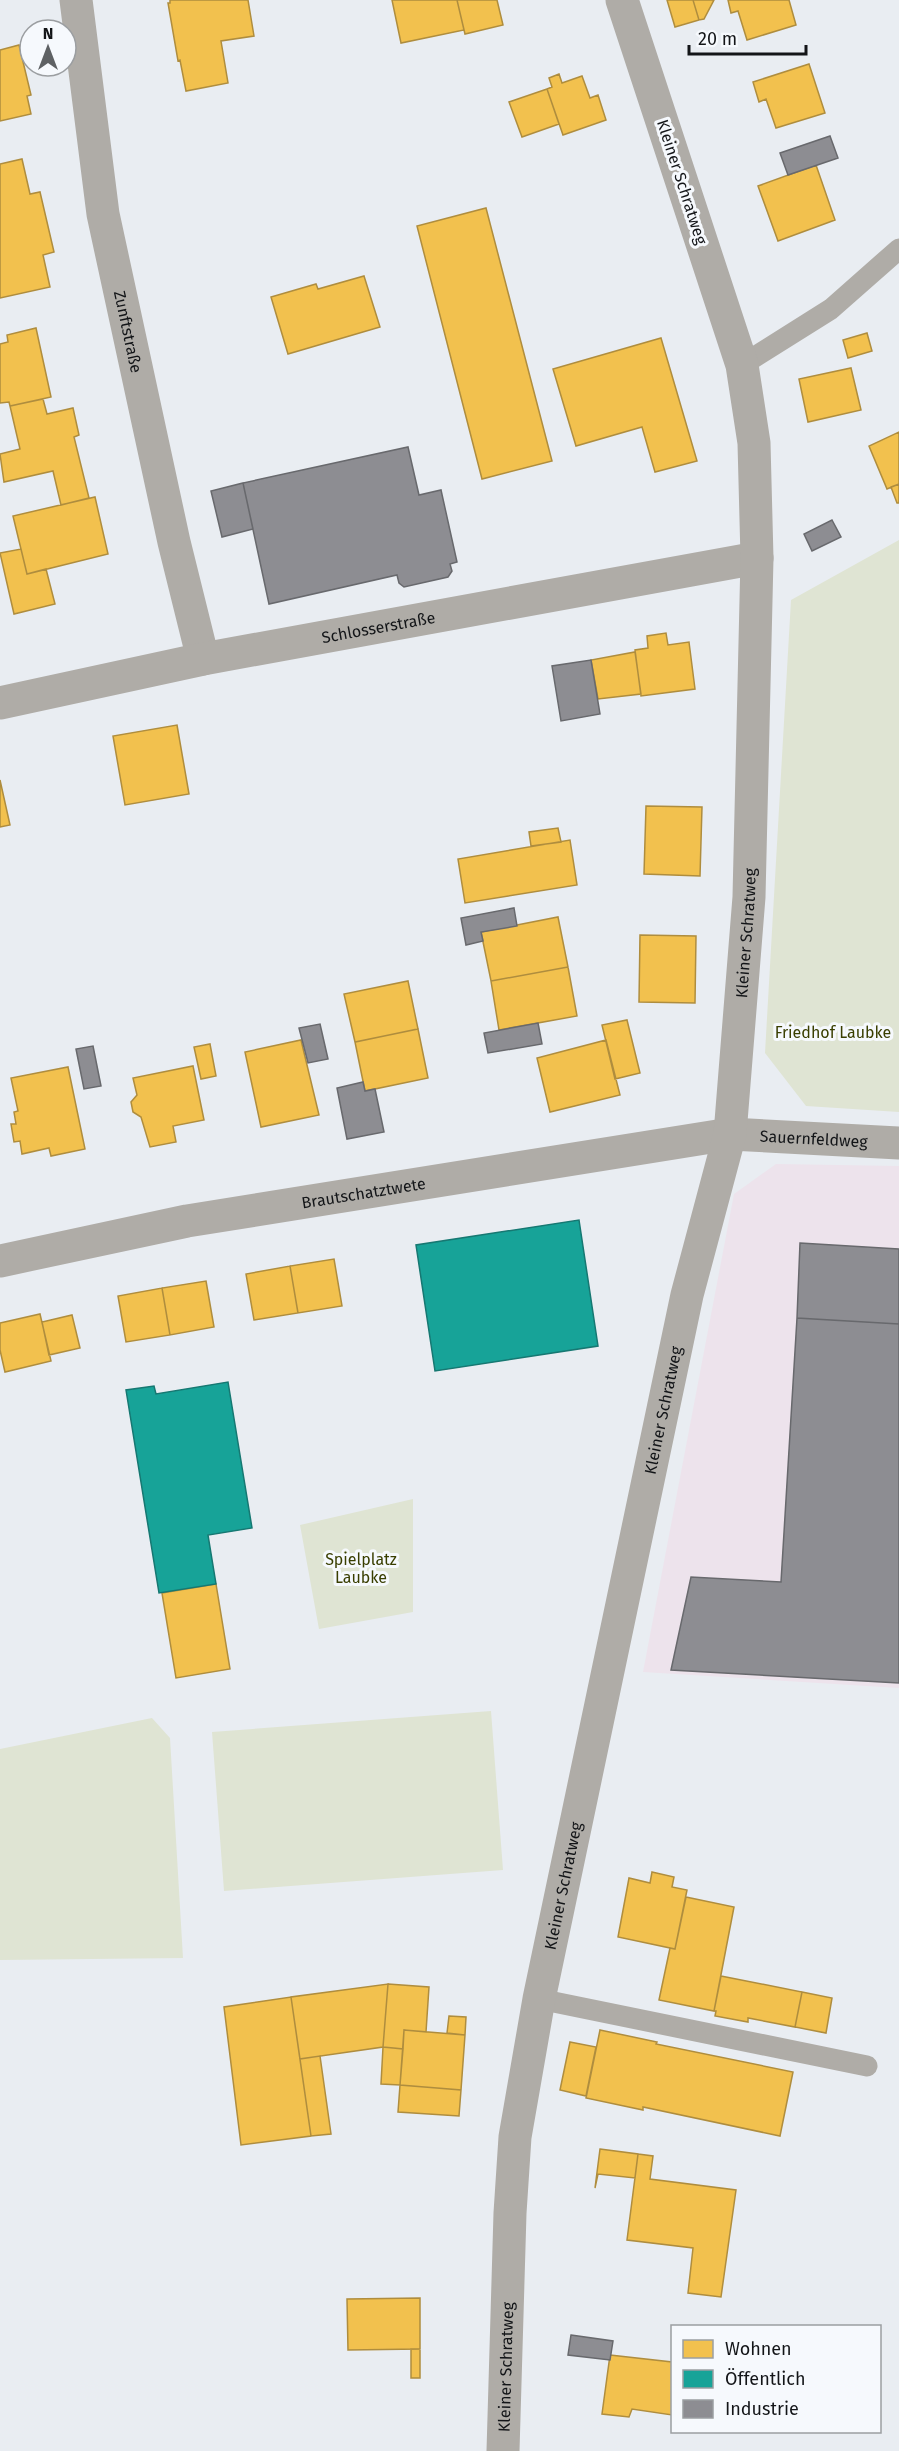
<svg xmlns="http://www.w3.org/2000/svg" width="899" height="2451" font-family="'Fira Sans',sans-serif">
<rect width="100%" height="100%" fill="#e9edf2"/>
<!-- commercial -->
<path fill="#ede3ec" d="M776,1164L899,1166V1688L643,1672L734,1194Z"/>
<!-- green -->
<path fill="#dfe4d3" d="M899,540V1112L806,1106L765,1053L791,600Z
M413,1499V1612L319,1629L300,1525Z
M491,1711L503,1870L224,1891L212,1732Z
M152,1718L170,1738L183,1958L0,1960V1749Z"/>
<!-- homes -->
<path fill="#f2c14e" stroke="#af8d3e" stroke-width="1.5" d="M170,0H248L254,36L221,41L228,83L186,91L180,60L178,61L168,3H170Z
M392,0H457L464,30L401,43Z
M457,0H497L503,25L465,34Z
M667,0H693L699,20L675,27Z
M693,0H714L704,19L699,20Z
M728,0H789L796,25L747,40L738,11L731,13Z
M19,45L31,95L27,96L31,114L0,121V50Z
M809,64L825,113L776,128L766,99L759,102L753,82Z
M559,74L562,83L582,76L590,98L598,95L606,120L563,135L547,89L552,87L549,78Z
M547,89L559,124L522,137L509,102Z
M22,159L30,194L40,192L54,252L43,255L50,287L0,298V164Z
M816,165L835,220L778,241L758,186Z
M486,208L552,461L482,479L417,226Z
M364,276L380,327L288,354L271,297L316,284L318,289Z
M36,328L51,397L10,406L9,402L0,403V344L8,342L7,335Z
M867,333L872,351L848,358L843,340Z
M661,338L697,461L655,472L642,427L576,446L553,369Z
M851,368L861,410L808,422L799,379Z
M43,399L47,414L73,408L79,435L74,437L89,498L61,505L53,471L4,482L0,454L20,449L10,406Z
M899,432V484L887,489L869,446Z
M899,484V503H897L891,487Z
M95,497L108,554L27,574L13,516Z
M21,549L27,574L46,569L55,604L14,614L0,553Z
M666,633L668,645L689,642L695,689L641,696L635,650L648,648L647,636Z
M635,652L641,694L598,699L591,660Z
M177,725L189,794L125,805L113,736Z
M0,780L10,825L0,827Z
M646,806L702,807L700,876L644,874Z
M558,828L561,842L531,846L529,832Z
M570,840L577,885L465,903L458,859Z
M558,917L568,967L491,981L481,932Z
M640,935L696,936L695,1003L639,1002Z
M568,967L577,1016L499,1030L491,981Z
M408,981L418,1029L355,1042L344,994Z
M627,1020L640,1073L615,1079L602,1025Z
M418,1029L428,1078L365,1091L355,1042Z
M301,1040L319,1115L261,1127L245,1052Z
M606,1040L620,1095L550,1112L537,1058Z
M210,1044L216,1076L201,1079L194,1047Z
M193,1066L204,1120L173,1126L176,1142L150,1147L141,1117L133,1112L131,1102L137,1095L133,1078Z
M68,1067L85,1149L51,1156L49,1148L22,1154L20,1141L14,1142L11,1124H16L14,1112L18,1111L11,1078Z
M334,1259L342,1306L298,1313L290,1266Z
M290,1266L298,1313L254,1320L246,1274Z
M206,1281L214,1327L170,1335L162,1288Z
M162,1288L170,1335L126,1342L118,1296Z
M40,1314L51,1361L5,1372L0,1350V1323Z
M72,1315L80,1348L49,1355L42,1322Z
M216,1584L230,1669L176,1678L162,1593Z
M652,1872L674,1877L672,1887L687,1890L675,1949L618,1937L629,1878L650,1883Z
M686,1897L734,1907L714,2011L659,2000L670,1948L675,1949Z
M721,1976L802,1992L795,2027L748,2018V2022L715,2016L716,2011H714Z
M388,1984L429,1987L426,2032L404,2030L403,2049L383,2047Z
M388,1984L383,2047L300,2059L291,1997Z
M802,1992L832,1998L826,2033L795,2027Z
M291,1997L311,2136L241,2145L224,2007Z
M449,2016L466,2017L465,2035L447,2033Z
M404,2030L465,2035L461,2090L400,2085Z
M600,2030L657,2042L656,2044L793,2072L780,2136L643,2107V2110L586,2098Z
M570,2042L596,2047L586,2096L560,2090Z
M383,2047L403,2049L400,2085L381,2084Z
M320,2056L331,2134L311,2136L300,2059Z
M400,2085L461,2090L459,2116L398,2112Z
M600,2149L638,2154L635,2178L598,2174L595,2188Z
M638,2154L653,2156L650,2179L736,2190L721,2297L688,2293L693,2248L627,2240Z
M420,2298V2349L348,2350L347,2299Z
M411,2349H420V2378H411Z
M610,2355L672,2362V2415L632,2409L629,2417L602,2414Z"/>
<!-- public -->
<path fill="#17a398" stroke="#167872" stroke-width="1.5" d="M579,1220L598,1346L435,1371L416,1245Z
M228,1382L252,1528L208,1535L216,1584L159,1593L126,1390L154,1386L156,1394Z"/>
<!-- industry -->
<path fill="#8d8d92" stroke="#68696d" stroke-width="1.5" d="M830,136L838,158L788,175L780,153Z
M408,447L419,495L441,490L457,562L450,564L452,571L448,577L404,587L399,583L397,575L269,604L243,483Z
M243,483L253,529L222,537L211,491Z
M832,520L841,537L812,551L804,534Z
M591,660L600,714L561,721L552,666Z
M514,908L517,926L481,932L483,941L466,945L461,918Z
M538,1023L542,1044L488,1053L484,1033Z
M320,1024L328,1059L308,1063L299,1028Z
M93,1046L101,1086L84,1089L76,1049Z
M363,1082L365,1091L375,1089L384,1132L347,1139L337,1088Z
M800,1243L899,1249V1324L797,1318Z
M797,1318L899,1324V1683L671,1670L691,1577L781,1582Z
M571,2335L613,2341L610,2360L568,2355Z"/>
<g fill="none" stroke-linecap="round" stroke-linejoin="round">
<!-- lane -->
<path stroke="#afaca7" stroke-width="21" d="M742,365L831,309L899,249
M539,1999L867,2066"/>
<!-- street -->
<g stroke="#afaca7" stroke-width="33">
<path id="s1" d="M76,0L103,214L174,542L203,659"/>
<path id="s2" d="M0,703L203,659L757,558"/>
<path id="s3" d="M0,1261L187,1221L730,1134L899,1143"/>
<path id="s4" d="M503,2451L510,2213L515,2137L539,1999L687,1295L730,1134L749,897L757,558L754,443L742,365L622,0"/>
</g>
</g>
<g text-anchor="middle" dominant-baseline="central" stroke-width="6" stroke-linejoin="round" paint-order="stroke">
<!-- street labels -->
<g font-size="16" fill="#131518" stroke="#f6f9fd">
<text transform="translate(682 182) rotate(72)">Kleiner Schratweg</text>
<text stroke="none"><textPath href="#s1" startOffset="336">Zunftstraße</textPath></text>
<text stroke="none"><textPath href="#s2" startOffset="386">Schlosserstraße</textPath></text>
<text stroke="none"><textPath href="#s4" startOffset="1542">Kleiner Schratweg</textPath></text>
<text stroke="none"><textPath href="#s3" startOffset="825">Sauernfeldweg</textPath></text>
<text stroke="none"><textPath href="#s3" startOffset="370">Brautschatztwete</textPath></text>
<text stroke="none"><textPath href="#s4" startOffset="1056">Kleiner Schratweg</textPath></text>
<text stroke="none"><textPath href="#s4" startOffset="570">Kleiner Schratweg</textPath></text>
<text stroke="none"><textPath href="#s4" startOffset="84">Kleiner Schratweg</textPath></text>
</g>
<!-- park labels -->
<g font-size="16" fill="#393e00" stroke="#f6f9fd">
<text x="833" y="1032">Friedhof Laubke</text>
<text x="361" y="1559">Spielplatz<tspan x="361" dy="18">Laubke</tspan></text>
</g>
</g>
<!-- legend -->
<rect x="671" y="2325" width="210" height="108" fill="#f6f9fd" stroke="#9b9ea1" stroke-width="1.5"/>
<rect x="683" y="2340" width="30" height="18" fill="#f2c14e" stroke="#9b9ea1" stroke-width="1.5"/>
<text x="725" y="2355" font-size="18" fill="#131518">Wohnen</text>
<rect x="683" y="2370" width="30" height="18" fill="#17a398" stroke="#9b9ea1" stroke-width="1.5"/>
<text x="725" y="2385" font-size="18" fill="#131518">Öffentlich</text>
<rect x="683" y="2400" width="30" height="18" fill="#8d8d92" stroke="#9b9ea1" stroke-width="1.5"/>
<text x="725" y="2415" font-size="18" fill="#131518">Industrie</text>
<!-- north arrow -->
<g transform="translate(48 48)"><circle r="28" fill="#f6f9fd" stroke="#9b9ea1" stroke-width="1.5"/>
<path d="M0-4.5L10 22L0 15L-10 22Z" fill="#5e6164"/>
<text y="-9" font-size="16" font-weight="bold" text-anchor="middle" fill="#131518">N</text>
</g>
<!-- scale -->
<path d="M689 45v9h117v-9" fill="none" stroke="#131518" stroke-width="3"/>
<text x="698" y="45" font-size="18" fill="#131518" stroke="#f6f9fd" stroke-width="4.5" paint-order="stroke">20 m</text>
</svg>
